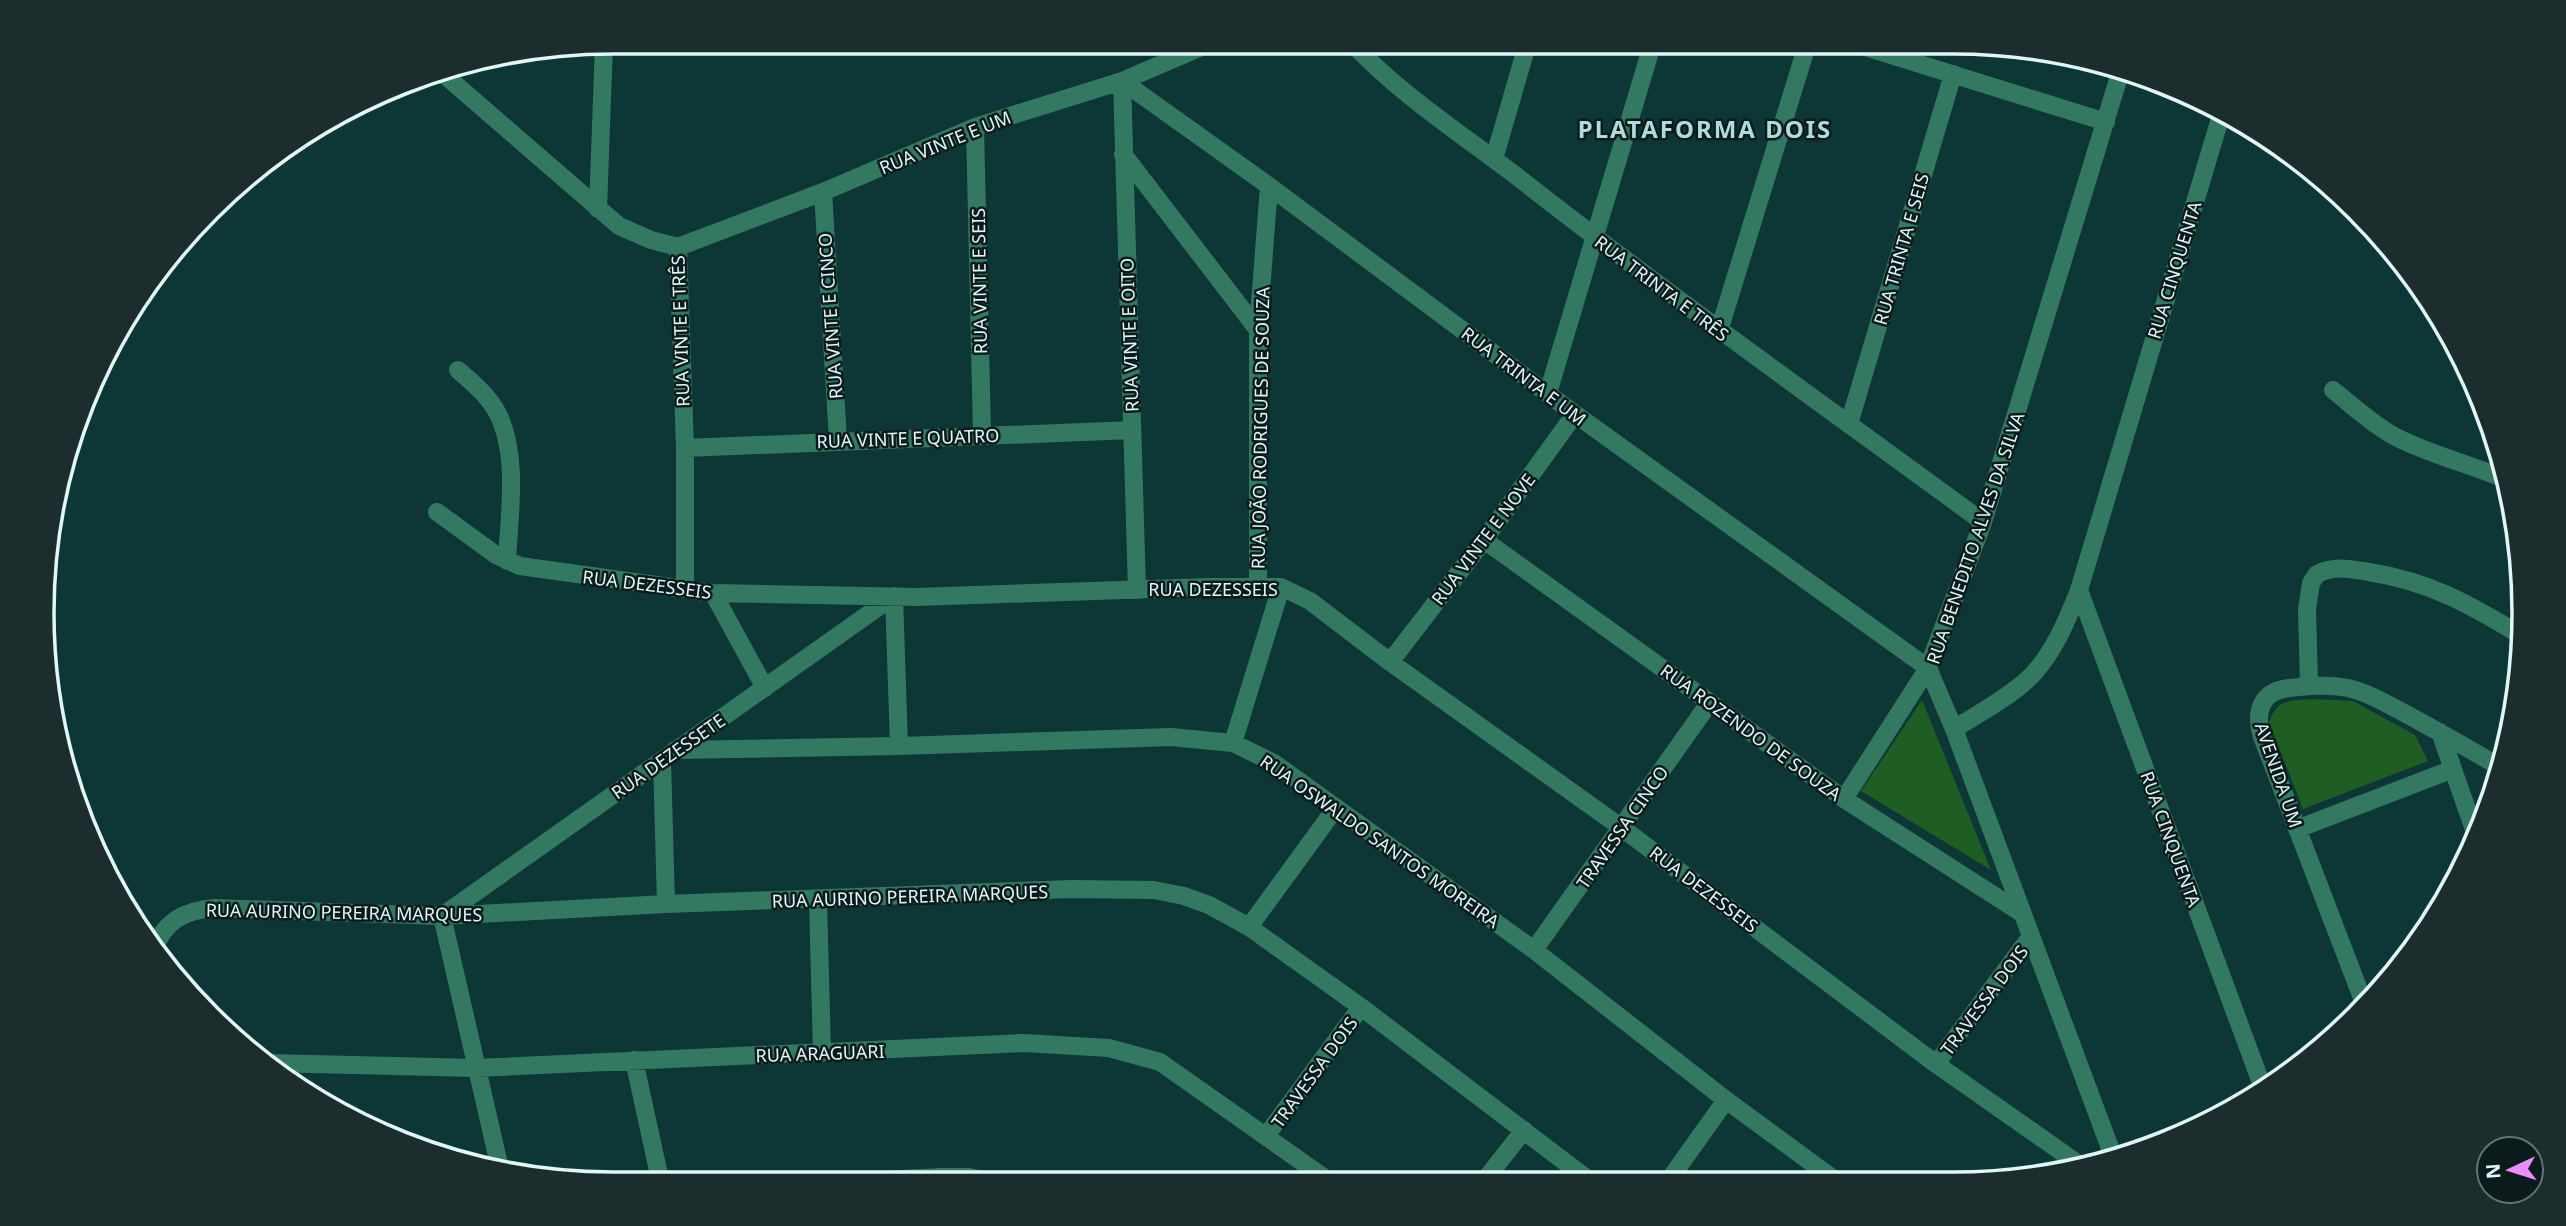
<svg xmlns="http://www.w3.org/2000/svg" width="2566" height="1226" font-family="'Noto Sans',sans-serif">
<rect width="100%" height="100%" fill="#0d3737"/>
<!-- green -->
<path fill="#1e5e22" d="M2312,699L2353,701L2415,735L2428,761L2303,809L2269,722C2278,698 2289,701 2312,699Z
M1922,700L1991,870L1861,791Z"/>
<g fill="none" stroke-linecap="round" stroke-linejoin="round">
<!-- minor -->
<path stroke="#337962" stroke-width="18" d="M1351,42C1400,95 1466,137 1524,182C1674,299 1829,409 1983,522
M1849,42L2106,122
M440,71L619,226L651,240L678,247
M1122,81L1269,186L1575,414L1928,668L1844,799
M1122,81L1137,590
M975,127L982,434
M1123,154L1258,330
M1494,159L1528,42
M823,192L838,440
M598,209L604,43
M678,247L823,192L975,127L1122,81L1213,42
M678,247L685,448V588
M1719,331L1808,42
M458,370C473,383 489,396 498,414C519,457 509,515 507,561
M2333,390C2353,406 2372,424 2394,436C2430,455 2470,464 2507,480
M1548,393L1653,42
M1849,424L1953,74
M685,448L1132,430
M437,512L496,555L520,566L713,593L917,597L1210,587H1281L1310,601L1390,662L1622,828L1936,1064L2080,1165
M1484,540L1844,799L2023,914
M1258,586V330L1269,186
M2079,590L2263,1088
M713,593L765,688
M894,596L899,746
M1390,662L1484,540L1575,414
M2309,686L2307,609L2311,583L2317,574C2334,565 2351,569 2369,572C2431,582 2469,604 2522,636
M1954,729C1978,714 2006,699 2027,680C2052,657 2067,621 2079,590L2222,112
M2440,732L2477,838
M1233,743L1281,587
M675,750L899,746L1171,737L1233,743L1274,763L1534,950L1726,1100L1835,1180
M662,760L666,904
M2297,829L2453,769
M818,900L822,1053
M1249,927L1335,809
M1534,950L1710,702
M154,951C163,921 185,910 215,908L442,916L666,904L1072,889L1154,890L1184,896L1209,905L1249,927L1361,1007L1590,1181
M2364,1003L2261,734C2255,710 2262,691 2289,688C2308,686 2328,684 2348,688C2369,693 2387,704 2406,714C2438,731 2469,749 2500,767
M634,1060L661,1184
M270,1063L476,1068L1024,1043L1109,1048L1160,1062L1329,1181
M1936,1064L2031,936
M1266,1136L1361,1007
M2113,1156L1954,729L1928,668L1983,522L2121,70
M501,1173L442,916L894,596
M1669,1180L1726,1100
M1484,1181L1524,1130
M820,1183L942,1177H969L995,1183"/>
</g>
<g text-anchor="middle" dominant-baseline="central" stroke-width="5" stroke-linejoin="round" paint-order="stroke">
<!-- street labels -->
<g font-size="18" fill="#e1f6f6" stroke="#0b1b1b">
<text transform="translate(945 142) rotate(-22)">RUA VINTE E UM</text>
<text transform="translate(1901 249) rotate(-74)">RUA TRINTA E SEIS</text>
<text transform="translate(2174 270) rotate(-73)">RUA CINQUENTA</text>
<text transform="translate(979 281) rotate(-91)">RUA VINTE E SEIS</text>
<text transform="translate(1662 288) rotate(37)">RUA TRINTA E TRÊS</text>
<text transform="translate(830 316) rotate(-94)">RUA VINTE E CINCO</text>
<text transform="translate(680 331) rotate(-92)">RUA VINTE E TRÊS</text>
<text transform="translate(1129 335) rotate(-92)">RUA VINTE E OITO</text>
<text transform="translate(1524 376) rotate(37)">RUA TRINTA E UM</text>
<text transform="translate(1260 428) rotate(-89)">RUA JOÃO RODRIGUES DE SOUZA</text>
<text transform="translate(908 438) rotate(-2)">RUA VINTE E QUATRO</text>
<text transform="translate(1975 538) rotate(-71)">RUA BENEDITO ALVES DA SILVA</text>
<text transform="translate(1483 539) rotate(-53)">RUA VINTE E NOVE</text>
<text transform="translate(647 584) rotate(7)">RUA DEZESSEIS</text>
<text x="1213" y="589">RUA DEZESSEIS</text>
<text transform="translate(1751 732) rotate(36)">RUA ROZENDO DE SOUZA</text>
<text transform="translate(668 756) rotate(-35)">RUA DEZESSETE</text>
<text transform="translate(2279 775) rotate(71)">AVENIDA UM</text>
<text transform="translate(1622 827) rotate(-55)">TRAVESSA CINCO</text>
<text transform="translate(2171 839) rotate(70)">RUA CINQUENTA</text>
<text transform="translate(1380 841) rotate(35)">RUA OSWALDO SANTOS MOREIRA</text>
<text transform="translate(1704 889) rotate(37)">RUA DEZESSEIS</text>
<text transform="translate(910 896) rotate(-2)">RUA AURINO PEREIRA MARQUES</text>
<text transform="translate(344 912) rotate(1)">RUA AURINO PEREIRA MARQUES</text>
<text transform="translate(1984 1000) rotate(-53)">TRAVESSA DOIS</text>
<text transform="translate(820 1053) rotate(-2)">RUA ARAGUARI</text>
<text transform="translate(1314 1072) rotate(-54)">TRAVESSA DOIS</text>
</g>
<!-- district labels -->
<g font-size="24" font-weight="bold" letter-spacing="2" fill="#afdbda" stroke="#0b1b1b">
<text x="1705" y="128">PLATAFORMA DOIS</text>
</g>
</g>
<!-- crop -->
<path d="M0 0H2566V1226H0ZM613 54H1953A559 559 0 0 1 2512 613V613A559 559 0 0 1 1953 1172H613A559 559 0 0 1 54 613V613A559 559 0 0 1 613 54Z" fill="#1c2d2d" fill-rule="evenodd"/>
<path fill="none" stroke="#e1f6f6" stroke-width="3.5" d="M613 54H1953A559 559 0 0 1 2512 613V613A559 559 0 0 1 1953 1172H613A559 559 0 0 1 54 613V613A559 559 0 0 1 613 54Z"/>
<!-- north arrow -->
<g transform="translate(2510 1170) rotate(266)"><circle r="33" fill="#0b1b1b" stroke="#617373" stroke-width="2"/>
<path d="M0-5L12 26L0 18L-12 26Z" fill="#eb8dfc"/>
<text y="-10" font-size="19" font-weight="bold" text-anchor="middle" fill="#e1f6f6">N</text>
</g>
</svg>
